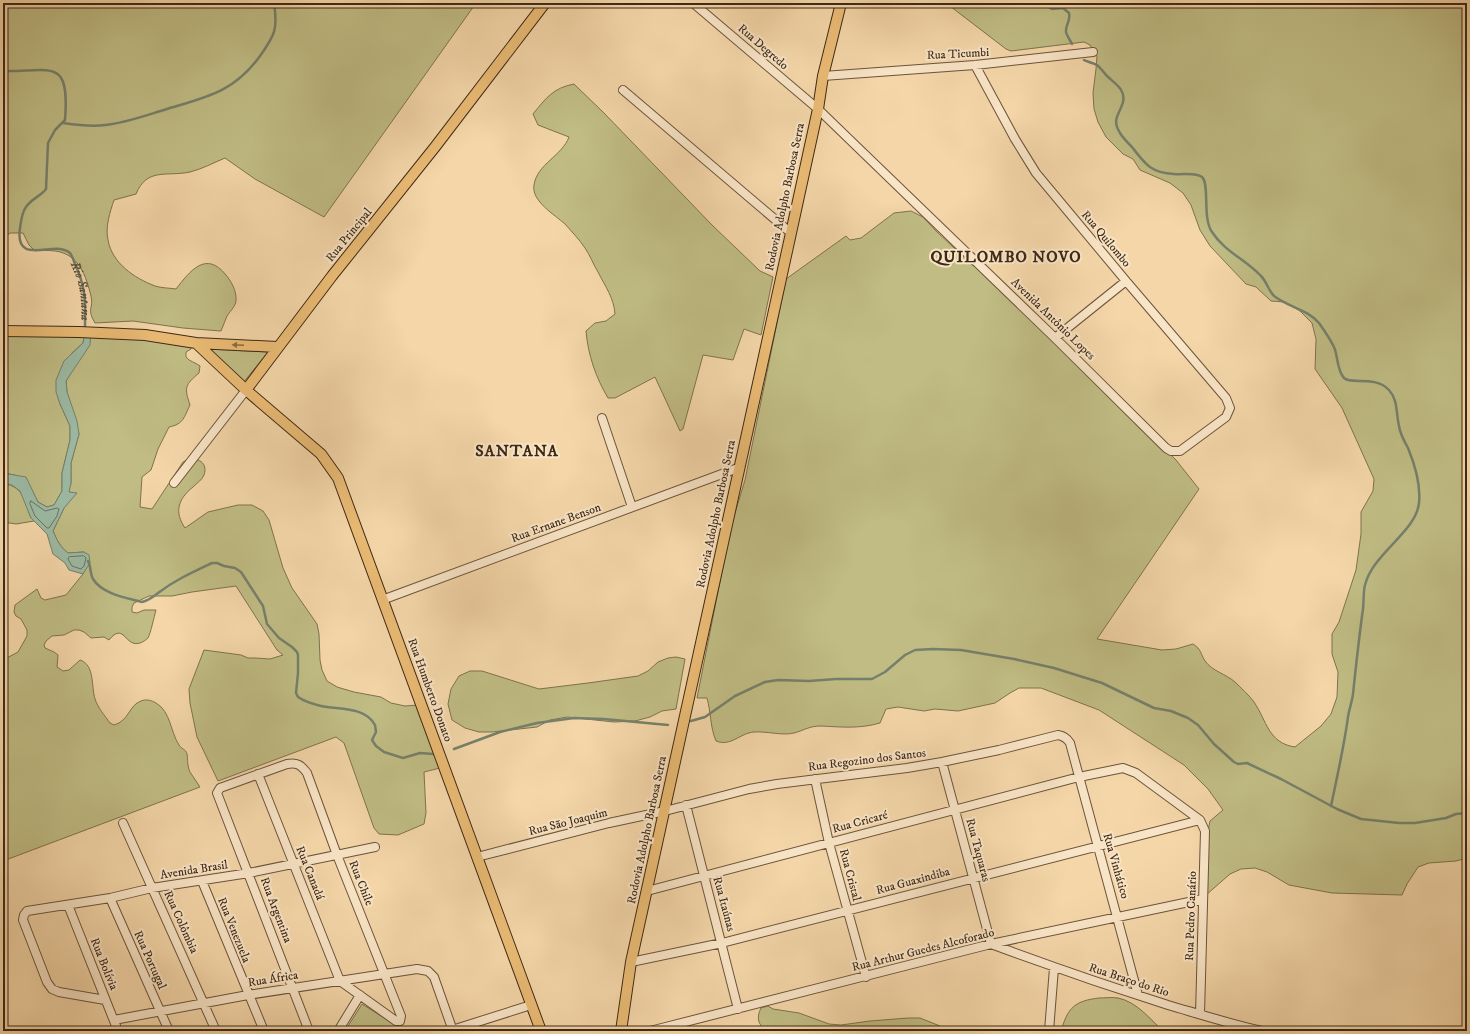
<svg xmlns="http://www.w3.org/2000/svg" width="1470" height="1034" font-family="'IM FELL DW Pica',serif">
<rect width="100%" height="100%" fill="#f4d6a8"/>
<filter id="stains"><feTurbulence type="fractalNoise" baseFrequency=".005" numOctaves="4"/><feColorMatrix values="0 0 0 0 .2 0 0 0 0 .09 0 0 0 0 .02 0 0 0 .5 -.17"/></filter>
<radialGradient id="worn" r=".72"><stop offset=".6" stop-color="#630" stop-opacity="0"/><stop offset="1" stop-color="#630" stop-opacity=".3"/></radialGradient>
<!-- green -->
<path fill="#c0bc84" stroke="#7f724e" d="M3,3H476L324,217L255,179L225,158C213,163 202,169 190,172C167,177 147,167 136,194L114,200C110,212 105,227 108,240C112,263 134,278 155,286C161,288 170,288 176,289C190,271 206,250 226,275C231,281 236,290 236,298C237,305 231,310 227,316C225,321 223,326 221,331L183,328L133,321L95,323C86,308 94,309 91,296C86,276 79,254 55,251C48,250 41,251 34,250L29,245L23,233H10L3,239Z
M946,3H1467V858L1456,861L1429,863L1418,867L1407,884L1402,895L1332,893L1289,885L1267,872L1255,868L1241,869L1230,874L1206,895L1208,831L1210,821L1223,810L1208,789L1184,765L1099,710L1041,688H1019L1010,693L995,703L958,711L935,709L924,711L898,707L886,709L880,723C859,729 842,727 821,726C809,726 805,730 794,733C782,736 767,731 754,732C740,733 731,747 716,741C710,727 711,712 707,698H697L731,526L745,480L786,279L846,236L850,240L861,238L894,213L911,211L923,217L936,231L972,265L978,268L1176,460L1199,489L1097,639L1162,650L1176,649L1193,644C1202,650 1200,653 1205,661C1212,671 1226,674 1235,682C1241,688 1249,695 1254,702C1267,721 1268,743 1295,747L1321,726L1331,714L1337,697L1338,672L1332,654V634L1339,622L1356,570L1361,534V512L1373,491L1374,479L1342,408L1315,369L1316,339L1312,323L1300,311L1285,302L1271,301L1256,287L1246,284L1210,246L1200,230L1191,205L1183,193L1170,183L1140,170L1133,159L1123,154L1106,137L1098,122L1094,109L1093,93L1096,69L1097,56L1090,45L1084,42L1011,51L1006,49Z
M574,84L604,113L712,225L760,271L773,277L761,335L744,329L733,360L703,355L683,429L680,431L655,377L615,398H608C596,378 588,355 586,331L595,323L606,321L615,314C614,298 605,286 598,272C593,264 590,255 585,248C579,239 572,232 565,224C555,215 531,201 534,185C537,164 562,156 569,137L538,125L533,114C546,98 553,88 574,84Z
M86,329L83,343L72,353L57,392L60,404L70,426V440L62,473V491L54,505L47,507L38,502L32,491L15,475L3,473V333Z
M91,329L191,344V349L186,352V357C190,362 195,362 200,366L199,373C185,385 184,387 190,405C184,417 184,424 169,427L158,449L151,470L142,477L140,507L152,509L183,462C194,455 209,461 204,475C202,480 197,483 193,487C178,499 174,512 185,528L208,512L238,505H252L263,511L269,520L283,568L292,588L317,624L319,634L320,660L322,670L327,681L337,687L354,692L381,697L391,703L405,706L418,705L440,768L424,772L426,813L424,824L398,835L379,834L374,828L344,743L336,737L218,781L197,737L190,703L189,689L204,650L241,655L248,658H255L270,659L283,655L277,650L236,586L192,592L172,596H149L134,603L132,607V612L137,613L144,610H156C154,617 151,632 148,638C146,640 143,642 140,643C125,648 124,621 109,640L104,637L91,638L84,632L79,630H74L64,635L52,636L46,641L44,645L45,648L54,652L58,655L57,667L63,671L69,670L80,660C95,665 91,686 95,699C98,708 105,716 110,723L114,725C129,721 129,705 141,701C146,699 151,700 156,703C171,712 170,731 179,745C181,749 186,749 187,754C188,760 187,765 190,772C193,777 197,782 200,787L3,861V660L18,652L27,636V630L21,619L16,616L14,612L15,605L37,589L41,598L45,600L66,595L83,574L84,552L68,553C60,547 57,540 53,531L64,508L76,493L68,492L71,483V463L79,434L67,392L66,381L73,369Z
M209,349L268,352L243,383Z
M3,483C25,488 24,500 31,518L34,521L16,524L3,522Z
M676,657L685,659L676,709L662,711L650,717L635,721L614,722L567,717L550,720L537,727L492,732H479L465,728L452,720L448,704L451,689L459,676L470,671H482L539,689L588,683L638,676L648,671L658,662L668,658Z
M1099,998C1105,998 1112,997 1118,998C1137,1002 1150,1019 1163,1031H1061C1068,1007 1075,1001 1099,998Z
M362,1004L405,1031H345Z
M768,1006L773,1009L799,1013L829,1024L841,1025L870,1021L908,1018H920L945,1028L949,1031H767C758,1025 756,1018 761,1008Z"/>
<!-- water -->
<path fill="#9cbaa4" stroke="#76806c" d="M86,329H91L90,345L66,381L67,392L77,421L79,434L71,463V483L69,492L77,493L64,508L53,531C57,540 60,547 68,553L84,552L89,555L90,563L83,574L69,570L65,563L53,554L47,534L31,518L20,491L12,485L3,483V473L26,477L38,502L47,507L54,505L62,491V473L70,440V426L60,404L56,392V380L64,361L83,343Z"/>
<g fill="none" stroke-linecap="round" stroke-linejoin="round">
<!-- shore -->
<path stroke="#6d725e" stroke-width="1" d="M31,501L45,511L57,508L59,509L57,516L49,528H47L35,516L30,504Z
M84,556L86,558L84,566L81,569L72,566L68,559L69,557Z"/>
<!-- stream -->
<g stroke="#76806c" stroke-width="2.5">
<path d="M1047,3L1050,8L1052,9L1063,8L1069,13C1071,21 1065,25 1066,32C1067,36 1070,40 1072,44"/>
<path d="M1084,60C1088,62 1093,63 1097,65C1101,68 1103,72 1107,76C1114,83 1126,89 1123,102C1120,114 1111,119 1120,133C1123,138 1128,143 1132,147C1145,164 1151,173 1174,174C1182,175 1195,172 1202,177C1210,184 1202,218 1212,232C1224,251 1246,260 1261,276C1267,282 1268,290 1274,296C1288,307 1307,309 1319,323C1324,330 1330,339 1334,347C1338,356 1337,371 1344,378C1351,385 1375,375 1389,390C1398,400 1396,413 1399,426C1400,433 1404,441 1408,448C1415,465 1421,484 1419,503C1416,532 1373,553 1365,585C1363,593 1364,601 1363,609C1359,637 1356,666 1353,694C1352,702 1349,710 1348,717C1344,747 1337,777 1331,806"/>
<path id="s1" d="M3,71C51,72 70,56 65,120L55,130L48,143L46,189C41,196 31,199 26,207C22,212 21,221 20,228C14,268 56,239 70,253C72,256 74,261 75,264C87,290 85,304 85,330"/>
<path d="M63,123C77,125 91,127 105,125C126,123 147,115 167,109C207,97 234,92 260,56C275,35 278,29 274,3"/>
<path d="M88,561C91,566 90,574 93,579C102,594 127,598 142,602C148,601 153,597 158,593C175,580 193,572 212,563H217L224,566L235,568L241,572L263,606L267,624L279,638L292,647L297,652L298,655V673L296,693L298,697C305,702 313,704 321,706C338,710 365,706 375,725L376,732L372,740L376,746L384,752L403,758L420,753L433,754"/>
<path d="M691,721L705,717L735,696L765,682L778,680L809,681L836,679H872L885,672L905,655L915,650L933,649L961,650L1014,659L1054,668L1102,683L1154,708L1171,711L1188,718L1198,725L1214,744L1234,762L1238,764L1247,763L1281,779L1337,809L1361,819L1399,823H1415L1446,818L1456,814L1467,813"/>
<path d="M454,749L500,732L537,723L574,718L604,719L668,725"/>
</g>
<!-- minor casing -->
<g stroke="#6c543b" stroke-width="10">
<path id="minor" d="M693,3L818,109L849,139L1055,338L1166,448L1171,451H1180L1226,417L1230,408L1226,398L1126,281L1036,173L1015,139L975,65
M823,76L975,65L1093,52
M623,90L791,233
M1055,338L1126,281
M602,418L632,507
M174,483L246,390
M382,600L738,468
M942,762L991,944C1050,966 1108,986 1168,1005C1199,1014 1230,1024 1262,1031
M258,774L340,981L396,1021H400L401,1016L337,855L307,773C301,765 297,762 287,764L220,788L217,793L309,1031
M815,779L829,843L866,977
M686,805L738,1009
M123,823L216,1031
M477,857L609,823L665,811L749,789L777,784L907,768L942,762L999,750L1058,735C1064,736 1067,738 1070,743L1138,995
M202,881L264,1031
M647,891L1079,777L1123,768L1136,773L1200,820L1205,831L1200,1014
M110,898L169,1031
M68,905L118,1031
M631,962L722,943L1200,820
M105,1000L59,992L52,989L47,982L23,920L24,915L27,911L110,898L152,888L249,873L375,847
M114,1020L248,995L417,969L428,971L434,977L453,1031
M452,1030L531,1005
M338,1031L360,995
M650,1031L991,944L1203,899
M1049,1031L1054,968"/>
</g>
<!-- major casing -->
<g stroke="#3e2917" stroke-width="12">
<path id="major" d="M3,331L79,332L145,335L196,343L277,347
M196,343L246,390L321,454L338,478L541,1031
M246,390L332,276L435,147L545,3
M621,1031L631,962L791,233L818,109L823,76L841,3"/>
</g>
<!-- minor -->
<use href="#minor" stroke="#f8e4c6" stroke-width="8"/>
<!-- major -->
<use href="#major" stroke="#eabb74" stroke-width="10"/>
</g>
<!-- one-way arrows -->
<defs><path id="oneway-solid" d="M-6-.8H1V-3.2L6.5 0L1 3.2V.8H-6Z"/></defs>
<use fill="#8b6b41" href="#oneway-solid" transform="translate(238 345) rotate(-177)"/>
<g text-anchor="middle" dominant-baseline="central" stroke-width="4" stroke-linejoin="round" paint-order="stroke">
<!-- street labels -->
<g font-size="12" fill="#3e2917" stroke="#f8e4c6">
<text transform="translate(763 47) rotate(41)">Rua Degredo</text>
<text transform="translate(958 54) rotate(-3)">Rua Ticumbi</text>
<text transform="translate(785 197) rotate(-78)">Rodovia Adolpho Barbosa Serra</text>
<text transform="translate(349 235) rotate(-51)">Rua Principal</text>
<text transform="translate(1106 239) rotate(50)">Rua Quilombo</text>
<text transform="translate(1053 319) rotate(44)">Avenida Antônio Lopes</text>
<text transform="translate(716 514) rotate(-78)">Rodovia Adolpho Barbosa Serra</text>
<text transform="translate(556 523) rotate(-20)">Rua Ernane Benson</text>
<text transform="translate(430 690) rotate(70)">Rua Humberto Donato</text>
<text transform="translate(867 760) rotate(-7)">Rua Regozino dos Santos</text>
<text transform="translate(568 822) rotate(-14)">Rua São Joaquim</text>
<text transform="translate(860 822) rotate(-15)">Rua Cricaré</text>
<text transform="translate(647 830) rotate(-78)">Rodovia Adolpho Barbosa Serra</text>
<text transform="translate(978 850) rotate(75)">Rua Taquaras</text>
<text transform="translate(1116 866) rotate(74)">Rua Vinhático</text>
<text transform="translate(194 870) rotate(-9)">Avenida Brasil</text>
<text transform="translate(310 873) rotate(68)">Rua Canadá</text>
<text transform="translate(850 875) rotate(75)">Rua Cristal</text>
<text transform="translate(913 881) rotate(-15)">Rua Guaxindiba</text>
<text transform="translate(361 883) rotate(68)">Rua Chile</text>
<text transform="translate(724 904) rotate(75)">Rua Itaúnas</text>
<text transform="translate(276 910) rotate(69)">Rua Argentina</text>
<text transform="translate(1191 916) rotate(-88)">Rua Pedro Canário</text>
<text transform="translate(181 922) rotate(66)">Rua Colômbia</text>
<text transform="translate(234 930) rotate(68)">Rua Venezuela</text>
<text transform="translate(923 950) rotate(-14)">Rua Arthur Guedes Alcoforado</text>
<text transform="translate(150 960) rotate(66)">Rua Portugal</text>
<text transform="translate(104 964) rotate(68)">Rua Bolívia</text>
<text transform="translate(273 979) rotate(-9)">Rua África</text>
<text transform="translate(1129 980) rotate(18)">Rua Braço do Rio</text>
</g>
<!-- water labels -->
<g font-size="13" font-style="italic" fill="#564d3a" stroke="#f8e4c6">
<text stroke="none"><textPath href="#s1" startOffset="336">Rio Santana</textPath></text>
</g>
<!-- district labels -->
<g font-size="16" font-weight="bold" letter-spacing="1" fill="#3e2917" stroke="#f8e4c6">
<text x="1006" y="257">QUILOMBO NOVO</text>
<text x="517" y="451">SANTANA</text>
</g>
</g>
<!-- margin -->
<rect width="1470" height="1034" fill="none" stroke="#f4d6a8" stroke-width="16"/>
<rect x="4" y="4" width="1462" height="1026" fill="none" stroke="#3e2917" stroke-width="2"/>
<rect x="8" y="8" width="1454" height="1018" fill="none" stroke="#3e2917"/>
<rect width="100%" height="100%" filter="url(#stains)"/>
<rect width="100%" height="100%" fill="url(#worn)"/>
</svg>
